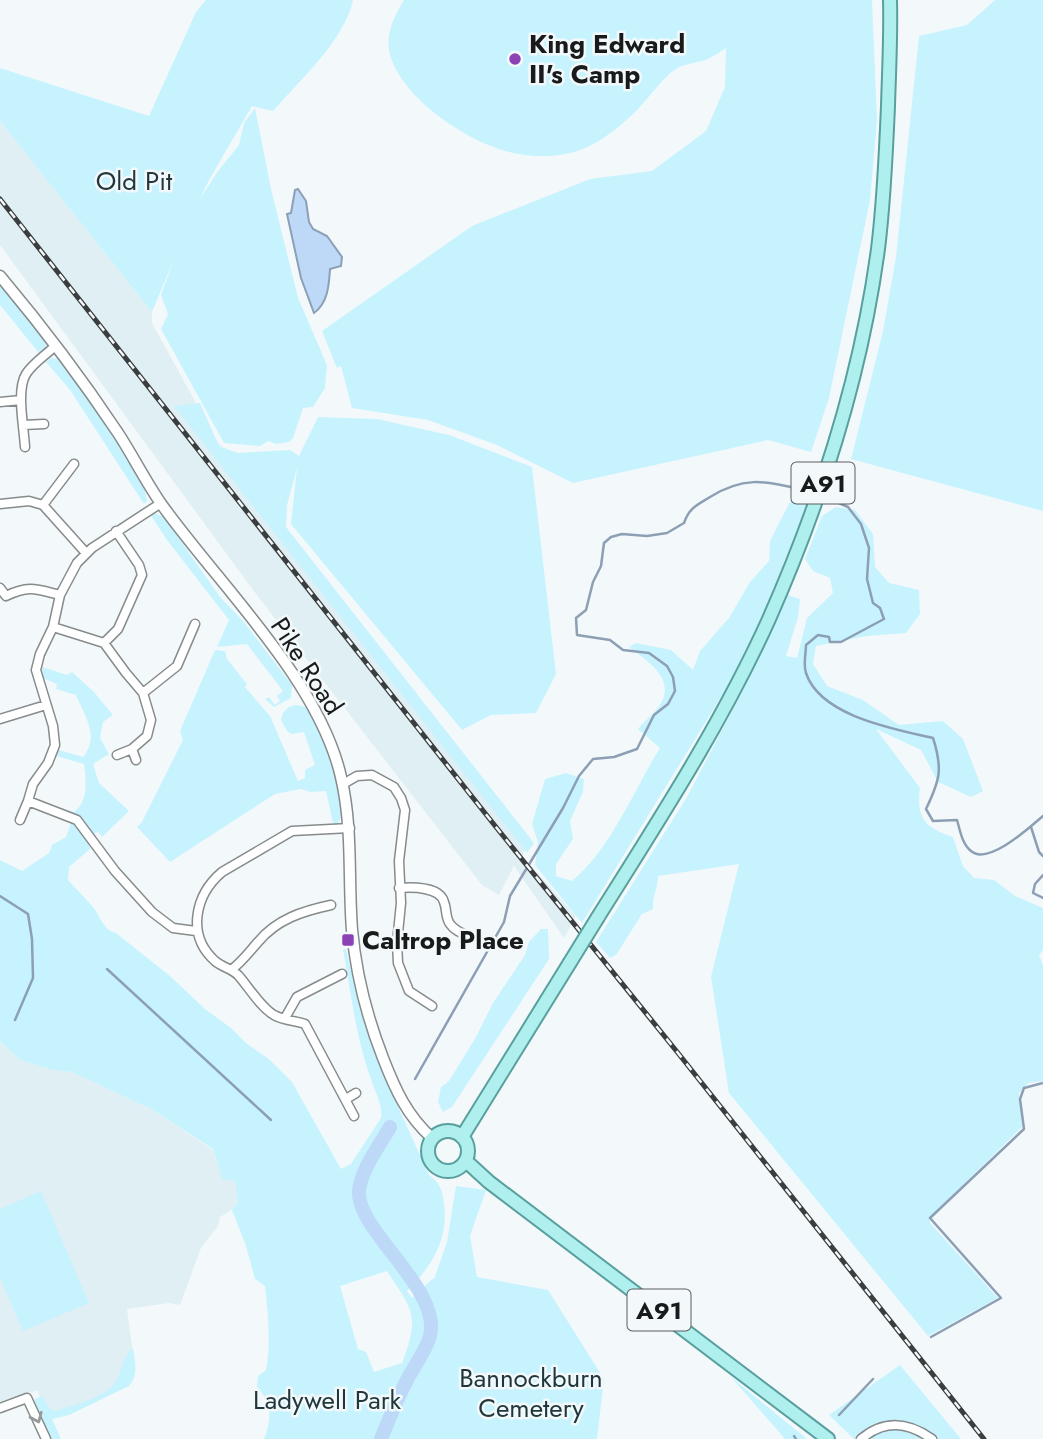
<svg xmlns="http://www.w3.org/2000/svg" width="1043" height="1439" font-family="Jost,sans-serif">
<rect width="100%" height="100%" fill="#f3f9fa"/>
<!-- built -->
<path fill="#e0eff3" d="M0,121L152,312V323L217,441L526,833L530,840L522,856L576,916L564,938L514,866L499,895L482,885L259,598L0,245Z
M0,1041L20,1060L52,1070L72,1072L151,1109L213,1150L222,1179L235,1181L238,1203L232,1210L220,1217L218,1226L201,1248L180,1305L169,1303L127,1309L135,1369L111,1392L48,1417L37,1390L0,1404Z"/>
<!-- green -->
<path fill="#c7f3fe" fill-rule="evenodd" d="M206,0H353C344,41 300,80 273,111L252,106L209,180L200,199L218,171L239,145L244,123L255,108L271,189L298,298L327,365L325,388L313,407L303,408L293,438L289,442L276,444L268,441L260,446L224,443L161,329L168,314L161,295L174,259L152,312L0,121V68L149,116L196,12Z
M404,0H872L877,120L870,200L829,398L811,452L768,440L573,483L497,445L428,420L352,408L341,366L337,368L322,331L472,226L590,179L652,171L706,131L725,87L726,48C720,52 714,56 708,59C697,63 681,64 673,71C659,82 649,98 637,110C619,128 594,148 570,153C545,159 515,156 491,146C453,131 397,92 389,50C386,32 395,15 404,0Z
M995,0H1043V511L851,459L883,331L896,257L919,36L967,25Z
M0,283L45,340L46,346L43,352L39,353L0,305Z
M51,358L59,359L63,363L89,399L144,486L147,501L144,504L70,390L46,362Z
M200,403L219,446L238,453L290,450L299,456L318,417L377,419L449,435L532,467L556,674L536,713L491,715L462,730L291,524L297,468L287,505L286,527L534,843L527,853L174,406Z
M802,494L809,499L765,610L729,684L582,923L535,865L538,842L532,824L545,779L566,773L584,779L583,792L570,821L573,839L556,864V876L572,881C610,850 634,790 660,748L638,729C645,720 659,710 663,699C672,675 645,660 629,647L636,643L671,650L693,670L700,651L729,618L750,582L769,561L770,541L793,496Z
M836,507L855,510L873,534L875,567L889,583L919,590L920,614L906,633L866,636L816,646L813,664L827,686L863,700L899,725L943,721L963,739L983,791L971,797L938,782L921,750L876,729L920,788C916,818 925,828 953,837L963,866L974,878L994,880L1015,896L1043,908V950L1039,955L1043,965V1081L1028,1083L1019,1093L1022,1127L930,1217V1223L998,1298L928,1336L729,1093L711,977L739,864L658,876C658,888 652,897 653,909L642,914L616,955L610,958L596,942L687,797L742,692L788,595L800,599L798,617L786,656L797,658L807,618L833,593L830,578L813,571L805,559L822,516Z
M152,512L164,517L220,597L244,622L292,685L291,698L274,707L265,699L269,697L275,705L280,701L277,696L283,691L247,644L217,647L229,620L167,540L150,514Z
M215,650L225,651L227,659L247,684L245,687L270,716L298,781L305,778V770L315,765L304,732L291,734L287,731L281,720C283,706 296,702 307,708C318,731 357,802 337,824L333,823L326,791L310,792L301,789L275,794L170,862L137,827L142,822L183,740L180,731Z
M42,667L67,675L72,672L94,692L113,715L103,722L100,738L109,754L93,764L99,783L129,811L102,837L98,832L92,835L85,821L55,810L53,806L74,812C89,800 86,782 84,764L56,756L59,750L83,757C100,736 85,717 76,695L56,689L57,684L43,678Z
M53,814C70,820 87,829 90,849L69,867L68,880C76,889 85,898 93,907C101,917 102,929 116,933L170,976L205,1009L231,1028L246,1043L270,1060L292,1082L341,1169L351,1164L381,1118C383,1106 376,1094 372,1082C356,1039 351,994 343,949H346L365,1025L385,1078L429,1175C440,1183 442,1189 444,1203C449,1239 432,1266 407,1291L412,1298L432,1279H434L447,1242L456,1186L486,1190L470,1236L477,1277L548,1290L604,1379L597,1439H264C272,1419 272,1403 257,1387L258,1376L266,1370C271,1342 268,1314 265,1286L255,1279L246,1246L232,1210L238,1203L235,1181L222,1179L213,1149L151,1109L72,1072L52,1070L20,1060L0,1041V860L22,871L49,853L52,845L66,837L71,823L52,815ZM387,1271C413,1311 420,1315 402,1363L374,1372L366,1352L358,1349L340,1286Z
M541,929H548L549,959L452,1107L443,1112L438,1102L441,1087L449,1081L476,1037L493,1003L525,955L529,942Z
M41,1191L89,1303L23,1331L0,1278V1209Z
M133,1348C135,1362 139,1374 129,1386L69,1415L52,1419L61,1439H49L33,1400L42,1396L50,1409L55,1411C75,1404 101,1400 115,1383C122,1373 123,1355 133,1348Z
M900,1365L961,1439H854L829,1415Z
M731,1377L807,1439H785Z"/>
<!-- water -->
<path fill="#bed8f7" stroke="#8c9fb5" stroke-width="2" d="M298,189L306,201L309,222L313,229L327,236L342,257L341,266L330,269C329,285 328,303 314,313L301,278L287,214L291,213L295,190Z"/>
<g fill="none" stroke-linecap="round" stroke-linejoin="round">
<!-- stream -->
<path stroke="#8c9fb5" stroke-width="2.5" d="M825,497L848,507L861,524L869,548L867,579L873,603L880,608L884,619L841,642H830L829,637L818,635L806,645C806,653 803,665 806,673C820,716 894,729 933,738C943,769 940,780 926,809L933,821L957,820C960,830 962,844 971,851C988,866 1030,827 1043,816
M1031,827L1039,852L1043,856
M1043,875L1035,884L1033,893L1043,898
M0,896L28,914L32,939L33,978L15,1020
M107,969L271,1120
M415,1079L504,922L510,896L563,808L579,776L593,759L614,757L637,749L654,715L668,704L675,691L673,677L667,666L649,653L623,650L610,640L577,635L576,618L586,610L593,582L601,566L604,543L611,537L622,534L647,536L667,533L684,523C689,508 697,505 710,497C742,477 764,480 799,489
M931,1337L1001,1298L930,1218L1024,1129L1020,1099L1024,1088L1043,1083
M839,1415L873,1379
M794,1436L796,1439"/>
<!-- river -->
<path stroke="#bed8f7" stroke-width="14" d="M381,1439C389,1419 397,1399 407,1380C414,1366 426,1351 430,1336C442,1288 355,1230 359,1190C362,1168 380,1145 390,1127"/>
<!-- minor casing -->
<g stroke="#868b8c" stroke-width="11">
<path id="minor" d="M0,402L21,400
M23,425L44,424
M25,447C24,428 16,390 26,374C33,363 46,355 55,346
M161,503L92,548L77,563L60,595L53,627L40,654L36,670L53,726L55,745L48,763L33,784L28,801L77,820L115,871L152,912L173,928L196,931
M0,504L29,501L43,505L86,553
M43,505L74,464
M0,588L6,596C29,585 36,589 60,595
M53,627L104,643L126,673L143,693L151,720L147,736L132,749L117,755
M104,643L118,629L142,575L139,565L116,531
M143,693L177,666L195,624
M0,719L46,705
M132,749L136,760
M343,784L357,776L372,775L394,787L401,798L405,810L399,861L401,903L397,943L398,963L409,991L432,1006
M20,820L28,801
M350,828L292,831L222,872C195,895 186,935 215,961C222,967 232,969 238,975C248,986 261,1008 274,1015C282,1020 296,1021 305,1024L354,1116
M399,888C413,887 440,887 444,902C447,909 445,917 450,924C454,930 461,933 468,936
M231,970C242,962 249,952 258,942C277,919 303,911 331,905
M285,1018L297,997L342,974
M346,1099L356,1093
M0,1408L27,1398L46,1439
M861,1439C885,1419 908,1422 932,1439"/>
</g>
<!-- tertiary casing -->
<g stroke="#868b8c" stroke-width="13">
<path id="tertiary" d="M0,276C42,326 82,379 118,433C133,456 146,482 162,505C220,586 319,680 341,777C353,828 348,878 352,930C356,974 367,1017 383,1058C395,1089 407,1116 432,1138"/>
</g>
<!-- primary casing -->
<g stroke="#589f9e" stroke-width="16">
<path id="primary" d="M598,917C659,820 722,723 769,619C821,501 861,376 878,249C884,201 886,154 888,106C889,71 891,35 890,0
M428 1151a20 20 0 1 1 40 0a20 20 0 1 1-40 0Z
M462,1137L569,964
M466,1161L489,1182L828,1439"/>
</g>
<!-- minor -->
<use href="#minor" stroke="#fff" stroke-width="8"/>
<!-- tertiary -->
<use href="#tertiary" stroke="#fff" stroke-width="10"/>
<!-- primary -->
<use href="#primary" stroke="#aff0ef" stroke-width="12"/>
<!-- rail casing -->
<g stroke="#3b3e3f" stroke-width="5">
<path id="rail" d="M0,199L496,827L678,1053L984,1439"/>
</g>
<!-- rail -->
<use href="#rail" stroke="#f3f9fa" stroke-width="2.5" stroke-dasharray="8" stroke-linecap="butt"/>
<!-- primary-bridge casing -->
<g stroke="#589f9e" stroke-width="16" stroke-linecap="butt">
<path id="primary-bridge" d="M569,964L598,917"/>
</g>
<!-- primary-bridge -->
<use href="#primary-bridge" stroke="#aff0ef" stroke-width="12"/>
</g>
<!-- one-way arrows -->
<defs><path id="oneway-chevron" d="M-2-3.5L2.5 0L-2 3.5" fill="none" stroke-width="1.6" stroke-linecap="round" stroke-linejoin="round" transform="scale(1.75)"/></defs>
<use stroke="#979898" href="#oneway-chevron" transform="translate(37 1418) rotate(66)"/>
<!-- markers -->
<g fill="#8b42b4" stroke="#f3f9fa" stroke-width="2.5">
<circle cx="515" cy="59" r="7"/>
<rect x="341" y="933" width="14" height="14" rx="3.5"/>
</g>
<g text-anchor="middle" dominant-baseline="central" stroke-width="5" stroke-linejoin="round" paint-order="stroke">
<!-- shield labels -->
<g fill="#f3f9fa" stroke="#5a5d5e" stroke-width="2">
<rect x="791.5" y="462.5" width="63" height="41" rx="5"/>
<rect x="627.5" y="1289.5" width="63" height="41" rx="5"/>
</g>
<g font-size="24" font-weight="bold" fill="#181a1b">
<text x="823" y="483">A91</text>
<text x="659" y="1310">A91</text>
</g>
<!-- poi labels -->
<g font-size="26" font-weight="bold" fill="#181a1b" stroke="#f3f9fa" text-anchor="start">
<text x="529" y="44">King Edward<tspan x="529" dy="30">II's Camp</tspan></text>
<text x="362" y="940">Caltrop Place</text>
</g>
<!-- park labels -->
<g font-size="26" fill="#1f373c" stroke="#f3f9fa">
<text x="134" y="181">Old Pit</text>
<text x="531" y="1378">Bannockburn<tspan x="531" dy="30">Cemetery</tspan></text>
<text x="327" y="1400">Ladywell Park</text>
</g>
<!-- street labels -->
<g font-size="26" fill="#181a1b" stroke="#f3f9fa">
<text transform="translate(307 666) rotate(57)">Pike Road</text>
</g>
</g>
</svg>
